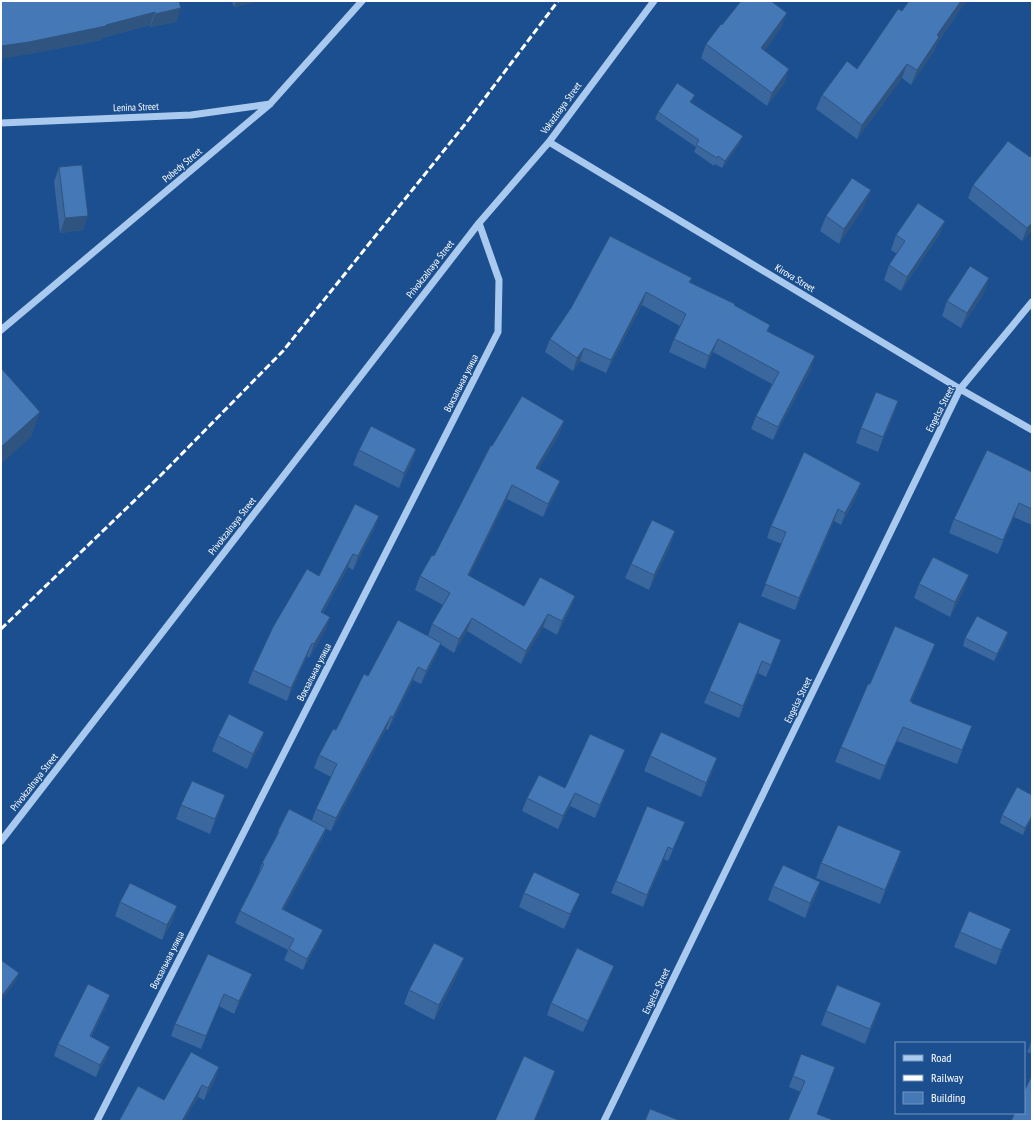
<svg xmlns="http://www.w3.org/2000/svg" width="1033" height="1122" font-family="'PT Sans Narrow',sans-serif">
<rect width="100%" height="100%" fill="#1b4f8f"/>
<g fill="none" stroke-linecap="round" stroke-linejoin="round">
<!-- minor -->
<path stroke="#a9c9ee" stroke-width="7" d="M1,123L191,115L270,104
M549,142L960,389L1032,430
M1,330L270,104L362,1
M1,841L479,223L549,142L654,1
M97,1121L498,332L499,280L479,223
M604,1121L960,389L1032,302"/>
<!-- rail -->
<path stroke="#fff" stroke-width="3" stroke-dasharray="7 3" stroke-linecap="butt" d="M1,629L160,476L283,351L466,123L558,1"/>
</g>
<!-- wall -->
<path fill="#3a679d" d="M179,1L176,22L150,27V25L102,38L101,40L24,55Z
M232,1H258L234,7Z
M909,1H966L938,42L934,51L911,85L902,78L857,139L816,109L822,95L857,69L902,11Z
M722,25L782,26L764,51L785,82L767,106L701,58L706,44Z
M692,103V104L740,143L722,168L715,164L714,166L694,152L696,147L655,119L658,112Z
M1030,157L1032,230L1022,241L968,198L973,185Z
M59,167L83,230L60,233L54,182Z
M865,205L839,244L820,231L826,216Z
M945,221L939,235L901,291L884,280L889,265L897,254L891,250L896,235Z
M692,278L690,282L770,325L768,331L811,369L773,440L751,429L756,416L772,384L713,352L705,369L669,352L674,339L680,326L642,305L606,373L580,361L573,371L545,352L550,339L571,308Z
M984,293L961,328L942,316L947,301Z
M898,401L893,416L878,452L856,443L861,428Z
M564,421L559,434L538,470L560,481L555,494L543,517L507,499L469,576L524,606L575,596L570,609L557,635L543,627L521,664L467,631L454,653L440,644L436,656L421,684L413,680L388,730L386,729L331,831L326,829L322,839L284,909L318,942L303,970L284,960L288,950L235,923L240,911L258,875L262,863L274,842L278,831L312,820L316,809L331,777L314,768L319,755L336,730L368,676L428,636L432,624L443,605L415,590L420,576L434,556L492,446Z
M416,449L411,464L399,488L353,465L359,450Z
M1032,472V525L1014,517L998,554L949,533L954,519Z
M857,495L841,525L834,521L795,610L761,596L782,544L767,538L771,526Z
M379,516L374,529L353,570L348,567L323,613L330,617L325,631L309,658L307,656L287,701L248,683L253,670L319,576Z
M675,531L670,546L649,590L625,578L631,564Z
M919,584L964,590L950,617L914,598Z
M965,638L1006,640L994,661L963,646Z
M935,644L929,659L911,702L912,703L966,741L957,764L897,741L880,780L835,762L841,747L870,684Z
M777,652L766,677L758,673L739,718L704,703L709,691Z
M264,732L259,747L247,769L212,751L218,736Z
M625,750L620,763L595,818L570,806L558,829L522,811L527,798L565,788Z
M650,756L712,773L701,797L644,771Z
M225,795L220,810L210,834L176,819L181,805Z
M1002,815L1032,818L1023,835L1000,823Z
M680,834L668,861L664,859L643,907L611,893L616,881Z
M901,851L896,866L880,904L816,878L821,863Z
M820,882L815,897L805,918L768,900L773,886Z
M524,893L574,908L564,929L519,907Z
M120,902L177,906L172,921L162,940L115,916Z
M1011,929L1005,943L996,965L954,947L960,932Z
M464,958L458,973L434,1020L404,1004L409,990Z
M614,966L610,977L583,1032L547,1015L551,1003Z
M252,974L247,987L234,1014L219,1006L201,1049L171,1036L175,1024Z
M110,995L105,1008L91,1037L106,1059L96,1077L54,1056L58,1044Z
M826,1011L876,1018L865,1044L821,1025Z
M1032,1040V1054L1027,1052Z
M801,1054L831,1078L817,1114L788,1121L801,1092L789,1087Z
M215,1080L204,1100L198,1097L184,1121H119L164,1100Z"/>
<!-- shaded-wall -->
<path fill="#305480" d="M236,1H258L234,7Z
M961,1H966L938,42L934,51L911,85L917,70L937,35Z
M181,8L176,22L150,27L155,14Z
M155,12L150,25L102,38L101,40L24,55L1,59V46L106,25Z
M787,13L782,26L756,62L761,48Z
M907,64L902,78L857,139L862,125Z
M789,69L785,82L767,106L772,93Z
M695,95L692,103L687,110L690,102Z
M743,136L740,143L722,168L725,161Z
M871,190L865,205L839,244L844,229Z
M88,216L83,230L60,233L65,218Z
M945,221L939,235L901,291L907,277Z
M1032,223V230L1022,241L1027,228Z
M989,278L984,293L961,328L967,313Z
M646,292L642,305L606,373L611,360Z
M718,339L713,352L705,369L709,356Z
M584,348L580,361L573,371L577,358Z
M815,356L811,369L773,440L778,427Z
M898,401L893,416L878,452L883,437Z
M40,412L31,437L1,464V447Z
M564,421L559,434L531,482L536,468Z
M416,449L411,464L399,488L404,473Z
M560,481L555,494L543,517L548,504Z
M861,483L857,495L841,525L845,513Z
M512,485L507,499L463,589L468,575Z
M1019,503L1014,517L998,554L1003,540Z
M838,509L834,521L795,610L799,598Z
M379,516L374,529L353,570L358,556Z
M675,531L670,546L649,590L654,575Z
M353,554L348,567L316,625L321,612Z
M969,575L964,590L950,617L955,602Z
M575,596L570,609L557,635L562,621Z
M548,614L543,627L521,664L526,651Z
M330,617L325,631L309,658L314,644Z
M472,618L467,631L454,653L459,639Z
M1008,632L1006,640L994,661L997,654Z
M781,640L777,652L766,677L771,665Z
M312,643L307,656L287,701L291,688Z
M441,643L436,656L421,684L426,671Z
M935,644L929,659L905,716L910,701Z
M762,661L758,673L739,718L743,706Z
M418,667L413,680L388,730L393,717Z
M391,716L386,729L331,831L336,818Z
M903,727L897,741L880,780L885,766Z
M264,732L259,747L247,769L253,754Z
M625,750L620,763L595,818L600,805Z
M717,758L712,773L701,797L706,783Z
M575,793L570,806L558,829L563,816Z
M225,795L220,810L210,834L215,819Z
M1032,816V818L1023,835L1025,828Z
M326,828L322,839L278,920L282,909Z
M668,847L664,859L643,907L647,895Z
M901,851L896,866L880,904L885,890Z
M820,882L815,897L805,918L810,903Z
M580,894L574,908L564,929L570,914Z
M177,906L172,921L162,940L167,925Z
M1011,929L1005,943L996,965L1001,950Z
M323,930L318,942L303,970L307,959Z
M464,958L458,973L434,1020L439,1005Z
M614,966L610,977L583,1032L588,1021Z
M19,973L16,981L1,1001V997Z
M252,974L247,987L234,1014L239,1001Z
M224,994L219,1006L201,1049L206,1036Z
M110,995L105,1008L85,1048L90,1036Z
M881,1003L876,1018L865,1044L870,1029Z
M110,1047L106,1059L96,1077L100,1065Z
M219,1067L215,1080L204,1100L208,1088Z
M555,1071L550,1086L535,1121H534Z
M202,1085L198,1097L184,1121H182Z"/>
<!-- building -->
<path fill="#4478b7" stroke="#305480" d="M1,1H179L181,8L155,14V12L106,25V26L29,42L1,46Z
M741,1H771L787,13L761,48L789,69L772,93L706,44L721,24L722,25Z
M909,1H961L937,35L939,37L917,70L907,64L862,125L822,95L847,61L857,69L898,9L902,11Z
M677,83L695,95L690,102L743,136L725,161L718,156L717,158L696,145L699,140L658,112Z
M1008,141L1030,157L1032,154V223L1027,228L973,185Z
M82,165L88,216L65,218L59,167Z
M852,178L871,190L844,229L826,216Z
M918,203L945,221L907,277L889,265L905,241L896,235Z
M610,236L692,278L689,282L735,304L734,305L770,325L767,331L815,356L778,427L756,416L779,372L718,339L709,356L674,339L686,314L646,292L611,360L584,348L577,358L550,339L571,308Z
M970,266L989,278L967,313L947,301Z
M1,368L40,412L1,447Z
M876,392L898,401L883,437L861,428Z
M522,396L564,421L536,468L560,481L548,504L512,485L468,575L524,606L540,577L575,596L562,621L548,614L526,651L472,618L459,639L432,624L450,593L420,576L432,555L434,556L491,445L492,446Z
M371,426L416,449L404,473L359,450Z
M987,450L1032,472V509L1019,503L1003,540L954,519Z
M804,452L861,483L845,513L838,509L799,598L765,584L786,532L771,526Z
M355,504L379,516L358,556L353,554L321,612L330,617L314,644L312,643L291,688L253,670L273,627L307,569L319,576Z
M652,520L675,531L654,575L631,564Z
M933,557L969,575L955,602L919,584Z
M977,616L1008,632L997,654L965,638Z
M398,620L441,643L426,671L418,667L393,717L391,716L336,818L316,809L337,764L319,755L333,729L336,730L364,674L368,676Z
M739,622L781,640L771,665L762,661L743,706L709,691Z
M895,626L935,644L910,701L912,702V703L972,726L962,750L903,727L885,766L841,747L868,684H870Z
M229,714L264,732L253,754L218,736Z
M661,732L717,758L706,783L650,756Z
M590,734L625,750L600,805L575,793L563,816L527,798L539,775L565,788Z
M192,781L225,795L215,819L181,805Z
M1017,787L1032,795V816L1025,828L1002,815Z
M647,806L685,822L673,849L668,847L647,895L616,881Z
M289,809L326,828L282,909L323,930L307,959L289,949L294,939L240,911L264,864L262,863L279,832L278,831Z
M838,825L901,851L885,890L821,863Z
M783,865L820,882L810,903L773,886Z
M534,872L580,894L570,914L524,893Z
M130,883L177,906L167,925L120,902Z
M969,911L1011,929L1001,950L960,932Z
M434,943L464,958L439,1005L409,990Z
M577,948L614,966L588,1021L551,1003Z
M208,954L252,974L239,1001L224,994L206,1036L175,1024Z
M1,960L19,973L1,997Z
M88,984L110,995L90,1036L110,1047L100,1065L58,1044Z
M837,985L881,1003L870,1029L826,1011Z
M191,1052L219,1067L208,1088L202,1085L182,1121H119L138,1086L164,1100Z
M801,1054L835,1067L817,1114L833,1120V1121H788L805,1081L793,1076Z
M524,1056L555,1071L534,1121H495Z
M1032,1075V1121H1011L1015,1113H1024V1092Z
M650,1109L681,1121H645Z"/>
<g text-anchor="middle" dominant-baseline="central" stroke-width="3" stroke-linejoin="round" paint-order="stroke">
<!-- street labels -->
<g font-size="10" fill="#fff" stroke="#1b4f8f">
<text transform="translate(136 107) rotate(-2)">Lenina Street</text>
<text transform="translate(561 108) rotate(-54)">Vokazlnaya Street</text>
<text transform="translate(182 165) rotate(-40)">Pobedy Street</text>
<text transform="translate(430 269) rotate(-52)">Privokzalnaya Street</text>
<text transform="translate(795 278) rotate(31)">Kirova Street</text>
<text transform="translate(461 383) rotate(-63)">Вокзальная улица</text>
<text transform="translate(940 409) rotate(-63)">Engelsa Street</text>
<text transform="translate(232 526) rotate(-52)">Privokzalnaya Street</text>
<text transform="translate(314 672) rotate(-63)">Вокзальная улица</text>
<text transform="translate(798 700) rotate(-64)">Engelsa Street</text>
<text transform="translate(34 782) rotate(-52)">Privokzalnaya Street</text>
<text transform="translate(167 960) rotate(-63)">Вокзальная улица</text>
<text transform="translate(656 991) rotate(-64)">Engelsa Street</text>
</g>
</g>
<!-- border -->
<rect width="1033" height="1122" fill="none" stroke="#ffffff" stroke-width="4"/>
<!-- legend -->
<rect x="895" y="1042" width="130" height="72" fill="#1b4f8f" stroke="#7695bc"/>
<rect x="903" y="1055" width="20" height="6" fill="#a9c9ee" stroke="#7695bc"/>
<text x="931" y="1062" font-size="12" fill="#ffffff">Road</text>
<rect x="903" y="1075" width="20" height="6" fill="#ffffff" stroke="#7695bc"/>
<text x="931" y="1082" font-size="12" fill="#ffffff">Railway</text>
<rect x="903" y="1092" width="20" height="12" fill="#4478b7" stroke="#7695bc"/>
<text x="931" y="1102" font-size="12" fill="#ffffff">Building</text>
</svg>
